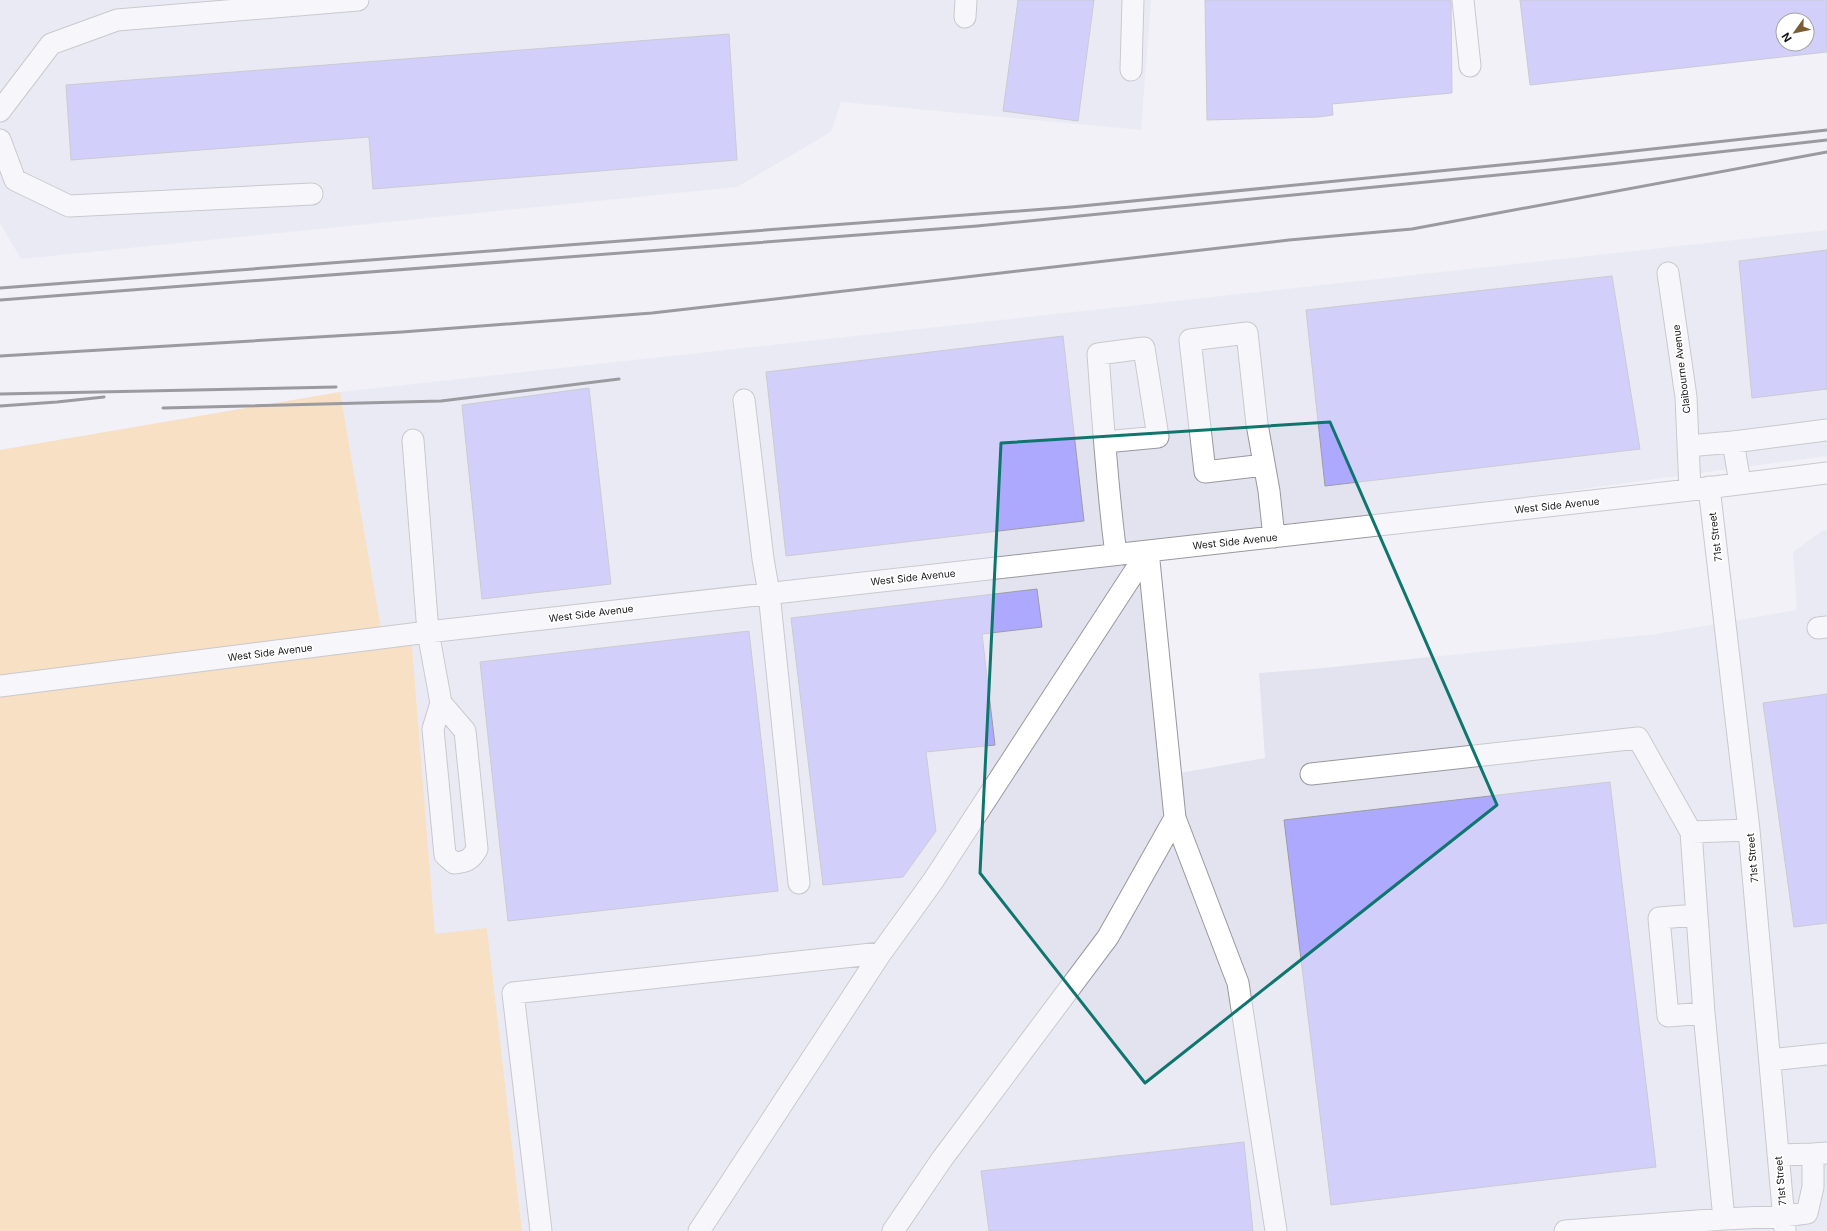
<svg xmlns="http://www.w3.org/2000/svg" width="1827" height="1231" font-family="Inter,sans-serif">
<rect width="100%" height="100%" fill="#f1f1f7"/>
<!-- built -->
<path fill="#e3e3f0" d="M0,0H1151L1141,130L841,102L831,132L737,187L21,259L0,223Z
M1827,230V456L1143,548L1163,776L1265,758L1259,673L1313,669L1656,634L1797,610L1793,552L1822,531L1827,530V1231H522L487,929L435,935L411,633L382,635L340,392Z"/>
<!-- green -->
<path fill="#fecc84" d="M340,392L382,634L411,633L435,934L487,928L522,1231H0V450Z"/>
<!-- building -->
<path fill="#ada9fe" stroke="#9c9ca2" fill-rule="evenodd" d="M1018,0H1094L1078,121L1003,111Z
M1205,0H1451L1452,93L1332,104L1333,115L1319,117L1207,120Z
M1520,0H1827V52L1530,85ZM1783,20H1807V44H1783Z
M729,34L737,160L373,189L369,137L71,160L66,85Z
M1827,250V389L1752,398L1739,261Z
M1612,276L1640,449L1325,486L1306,310Z
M1063,336L1084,521L786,556L766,372Z
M589,388L611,584L482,599L462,405Z
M1037,589L1042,627L982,634L995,745L926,752L936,831L903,877L823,885L791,618Z
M749,631L778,891L508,921L480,662Z
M1827,694V923L1794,927L1763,703Z
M1610,782L1656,1167L1331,1205L1284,820Z
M1244,1142L1253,1231H989L981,1171Z"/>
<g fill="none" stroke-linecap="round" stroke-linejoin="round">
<!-- minor casing -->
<g stroke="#98989d" stroke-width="23">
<path id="minor" d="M1463,0L1470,66
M965,17L966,0
M1131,70L1133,0
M0,111L51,44L117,20L358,0
M0,140L15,180L69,206L312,194
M1668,273L1686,397L1690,490
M744,400L763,559L769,593L799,883
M413,440L428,632L441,703L433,729L445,855L454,863C466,862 471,860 477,849L465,731L441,703
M1105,442L1158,437L1144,348L1098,354C1103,421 1107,488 1116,554
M1688,446L1733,442
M1264,465L1205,472L1190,340L1247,333L1257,424L1269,491L1274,537
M1740,483L1733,442L1827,430
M1709,487L1749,830L1785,1231
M1148,551L1175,818L1238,983L1276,1231
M1818,628L1827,627
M0,686L428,632L1690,490L1827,473
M1311,774L1638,738L1691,832L1704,1013L1724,1219
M1691,832L1749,830
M1697,915L1659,918L1668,1016L1704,1013
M1770,1060L1827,1054
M1778,1155L1813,1154
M541,1231L513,993L881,953
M699,1231L881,953L933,881L1148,551
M893,1231L942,1159L1108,937L1175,818
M1565,1231L1724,1219L1783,1216L1807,1213L1813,1187V1154L1827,1153"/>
</g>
<!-- minor -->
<use href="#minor" stroke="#fff" stroke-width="21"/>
<!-- rail -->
<path stroke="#323235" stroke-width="3" d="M0,288L1071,207L1542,161L1827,130
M0,300L977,226L1610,164L1827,140
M0,356L402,332L652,313L1289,240L1412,229L1827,152
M0,394L336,387
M0,406L57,402L104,397
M163,408L441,401L619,379"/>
</g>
<!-- marked area -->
<path d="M0 0H1827V1231H0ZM1330,422L1497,805L1145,1083L980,873L1001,443Z" fill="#f1f1f7" fill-opacity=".55" fill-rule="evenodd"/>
<path fill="none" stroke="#0f766e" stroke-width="3" stroke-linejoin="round" d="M1330,422L1497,805L1145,1083L980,873L1001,443Z"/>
<g text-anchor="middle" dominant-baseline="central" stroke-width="3.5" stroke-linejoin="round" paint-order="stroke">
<!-- street labels -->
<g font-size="10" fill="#18181a" stroke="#fff">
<text transform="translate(1681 369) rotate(-97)">Claibourne Avenue</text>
<text transform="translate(1557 505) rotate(-6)">West Side Avenue</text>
<text transform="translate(1715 537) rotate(-97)">71st Street</text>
<text transform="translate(1235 541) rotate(-6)">West Side Avenue</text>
<text transform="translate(913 577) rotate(-6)">West Side Avenue</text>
<text transform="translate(591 613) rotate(-7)">West Side Avenue</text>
<text transform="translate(270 652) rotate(-7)">West Side Avenue</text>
<text transform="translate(1752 858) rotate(-95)">71st Street</text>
<text transform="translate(1780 1181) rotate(-95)">71st Street</text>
</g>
</g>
<!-- north arrow -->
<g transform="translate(1795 32) rotate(237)"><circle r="19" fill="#ffffff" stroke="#a3a3a3"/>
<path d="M0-3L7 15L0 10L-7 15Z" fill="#7b5d31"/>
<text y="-6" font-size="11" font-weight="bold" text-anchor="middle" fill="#18181a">N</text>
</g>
</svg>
